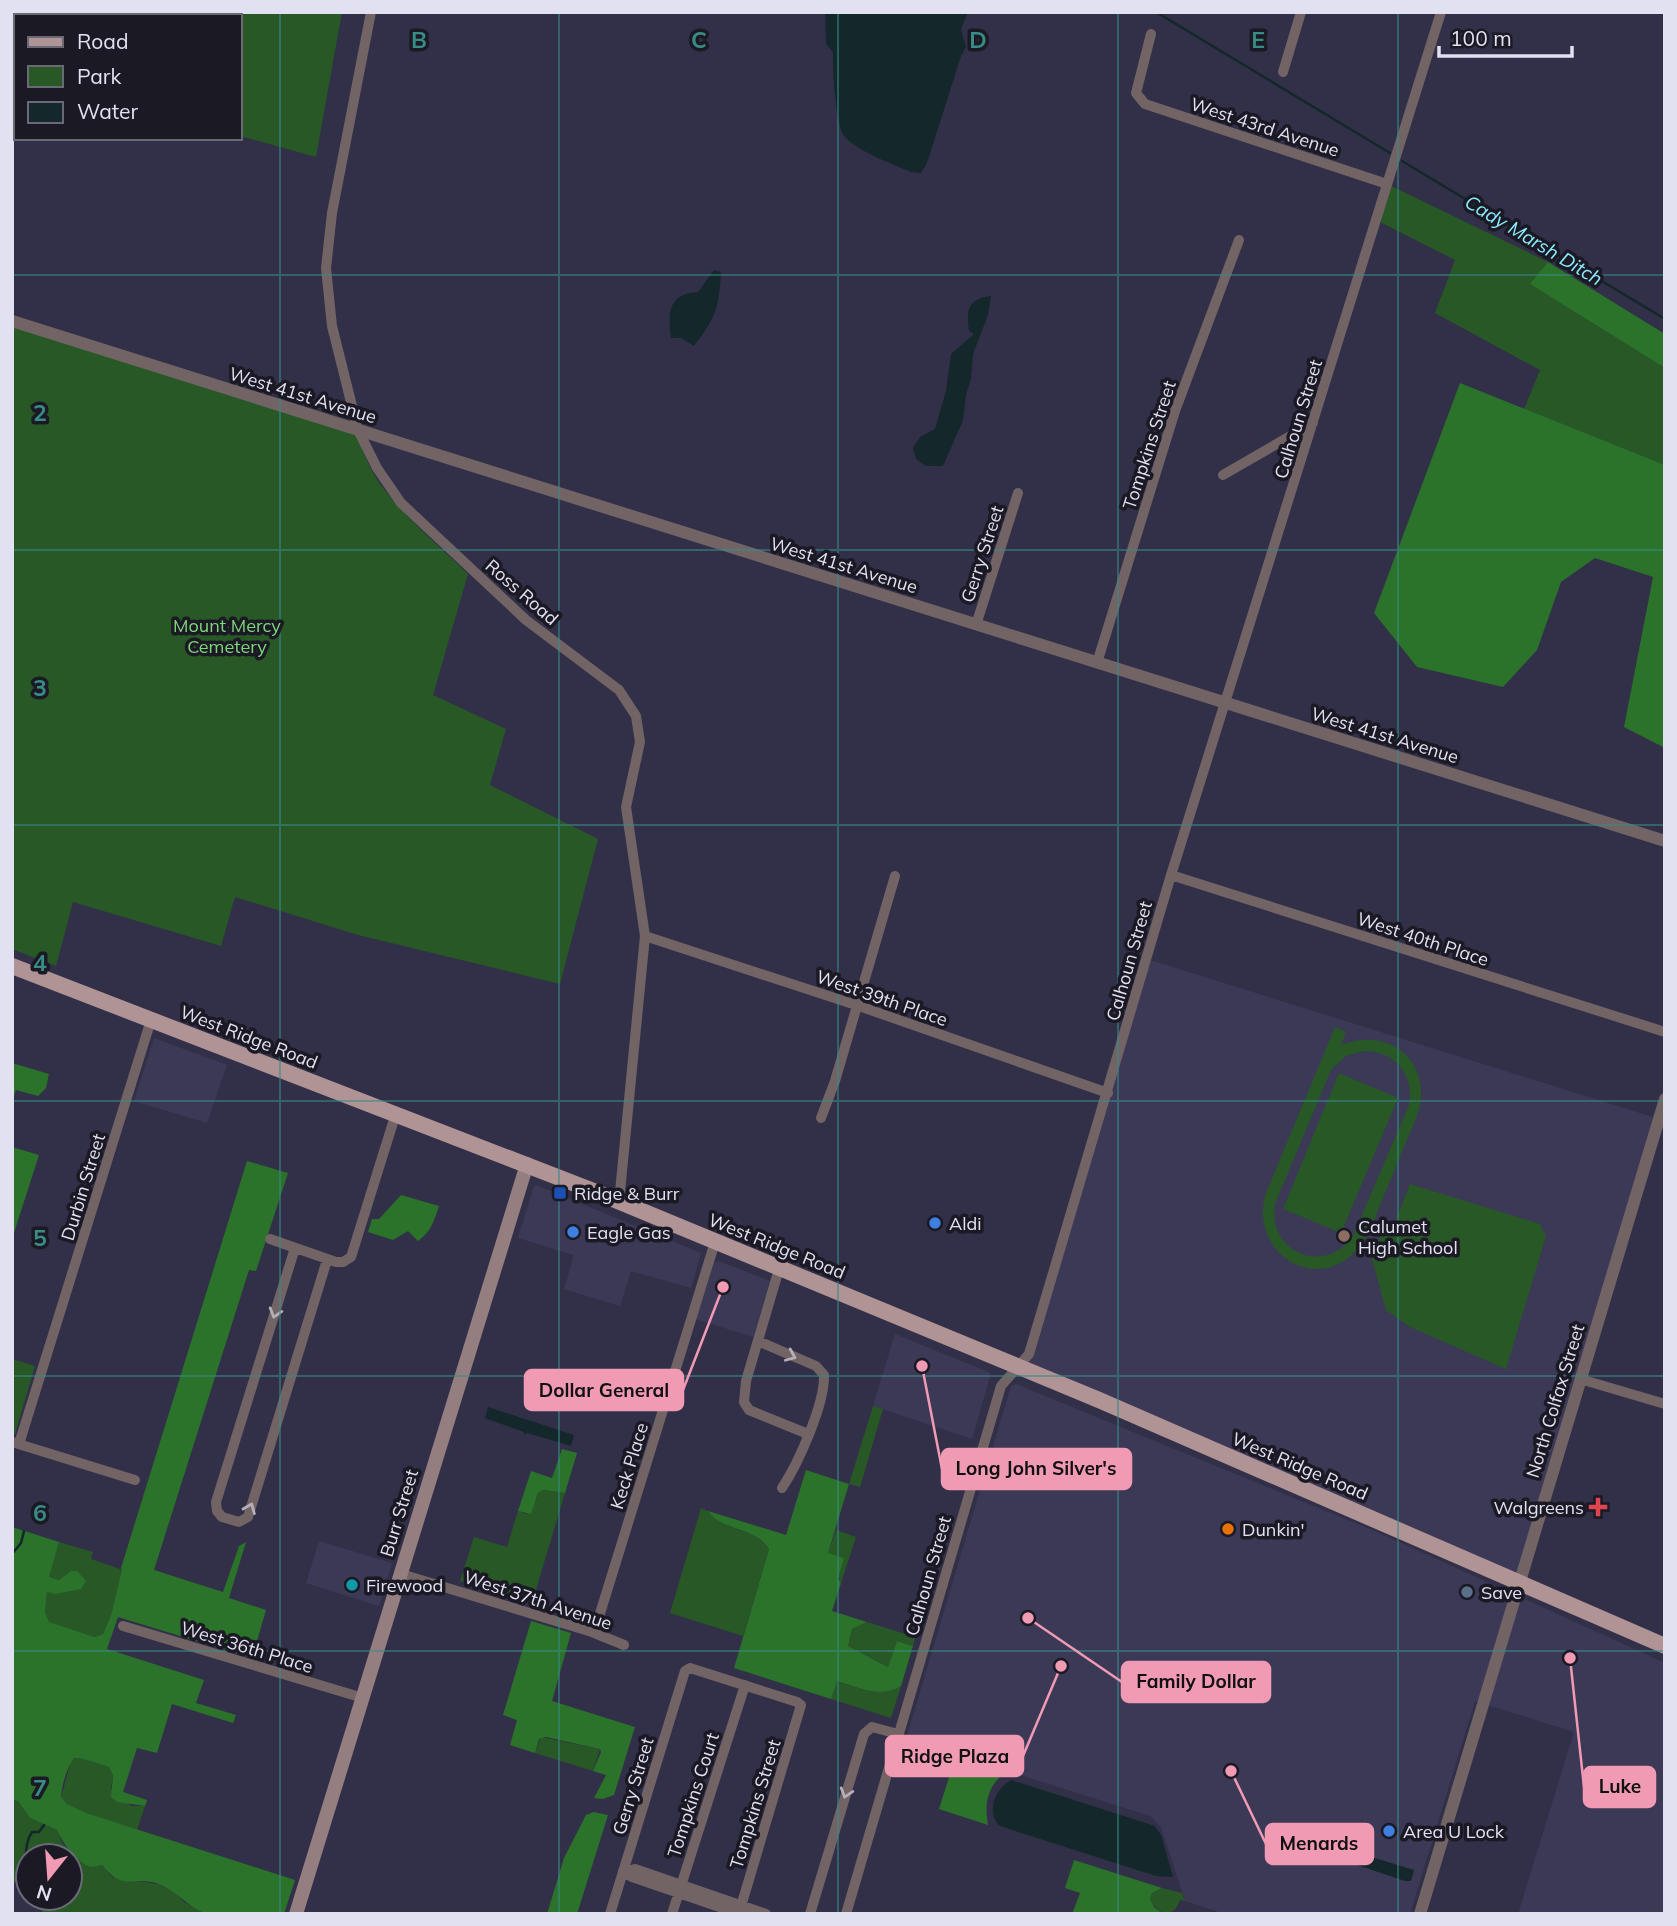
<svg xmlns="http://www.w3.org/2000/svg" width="1677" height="1926" font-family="Mulish,sans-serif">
<rect width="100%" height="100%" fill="#323048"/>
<!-- built -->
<path fill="#3c3957" d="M1147,959L1659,1119L1519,1581L1017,1366L1029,1354Z
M154,1038L227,1065L207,1123L134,1101Z
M536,1185L701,1253L691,1288L631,1271L620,1306L564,1289L574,1255L518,1238L533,1189Z
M719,1261L770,1281L753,1337L696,1319L714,1263Z
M895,1334L991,1373L972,1439L873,1406Z
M1016,1384L1377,1532L1665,1663V1914H1518L1574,1732L1475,1701L1410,1914H1225L1185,1901L1161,1827L1150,1816L906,1739L1011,1386Z
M319,1541L392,1563L379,1606L306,1583Z"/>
<!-- green -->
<path fill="#275826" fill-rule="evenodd" d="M12,12H342L316,157L240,136V16H16V37L12,35Z
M1387,184L1548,262L1531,284L1665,368V465L1524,409L1540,370L1435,313L1455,260L1376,220Z
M12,324L356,435C363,452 370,469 380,484C405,518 438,545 468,574L433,695L506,729L490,785L598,839L560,984L358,935L235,897L221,946L73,902L56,966L12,949Z
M1335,1027L1346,1032L1341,1045C1391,1025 1435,1064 1417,1116C1405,1144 1394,1172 1382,1200C1375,1217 1369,1239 1355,1252C1312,1295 1248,1249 1266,1193ZM1364,1051C1395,1051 1415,1075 1409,1105L1353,1236C1325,1276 1267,1253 1275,1204L1331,1070L1346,1056Z
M1339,1073L1398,1098L1341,1233L1283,1209Z
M1410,1184L1540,1224L1546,1236L1506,1369L1410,1327L1386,1310L1371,1256L1386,1226L1395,1222Z
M12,1359L35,1366L15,1434H12Z
M873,1406L883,1409L860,1487L849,1484Z
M543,1490L565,1493L532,1603L460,1581L474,1537L507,1547L518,1511L527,1514L536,1500L538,1493Z
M701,1508L708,1511C720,1531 755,1527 769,1549L743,1636L670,1613Z
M836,1530L856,1537L841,1583L828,1553Z
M59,1542L93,1552L91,1559L123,1570L111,1615L103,1634L96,1637L49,1623L45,1612L47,1592L70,1572L59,1580L48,1577Z
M867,1622L915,1637L913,1646L897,1641L888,1667L848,1646L852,1629Z
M836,1681C858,1687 880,1699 901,1686L891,1718L831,1699Z
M541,1737L600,1749L593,1771L535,1753Z
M73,1758L83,1759L109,1767L113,1776L111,1788L131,1806H145L137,1830C114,1822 78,1817 61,1798L70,1764Z
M12,1800L18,1801L30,1818L57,1830L62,1843L75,1854L79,1860L91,1867L102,1865L112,1877L158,1884L174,1892L184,1902L206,1914H43L42,1910L50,1898H70V1856H28V1887L23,1894L25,1881L23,1875L14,1883L12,1882Z
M1162,1888L1182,1893L1185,1901L1180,1900C1173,1920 1158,1915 1150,1899L1152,1893Z"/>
<!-- forest -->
<path fill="#2b722a" d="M1548,262L1665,334V368L1530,284Z
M1460,383L1665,465V744L1663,747L1624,727L1653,577L1595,558L1561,582L1537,650L1503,687L1417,667L1374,613Z
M12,1063L49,1074L46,1088L38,1096L16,1090L12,1101Z
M12,1147L39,1155L12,1239Z
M247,1161L288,1173L256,1271L249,1270L154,1570L223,1592L239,1546L246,1542L229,1598L266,1610L252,1658L118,1617L107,1649L204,1680L196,1703L236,1715L233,1723L172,1704L157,1753L137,1748L123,1792L147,1800L145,1806L117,1802L111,1797L113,1776L109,1767L83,1759L74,1758C66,1769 62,1785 61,1797L67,1804L86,1813L295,1880L284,1914C266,1914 216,1918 202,1912C185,1904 174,1889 156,1883C130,1876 124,1892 102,1865C98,1866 94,1867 91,1867C78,1864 61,1841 57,1830L30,1818L18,1801L12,1800V1527L59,1542L49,1577L59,1580L71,1571H77L86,1581L81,1589L55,1594L47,1592L45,1612L49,1622L95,1637L103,1634L111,1615L122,1570L121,1568Z
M401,1195L439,1206C434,1221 431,1232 418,1241L408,1231L393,1240L368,1232L372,1219H379Z
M562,1449L577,1453L565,1493L543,1490L538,1493L531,1514L518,1511L531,1471L552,1478Z
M806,1470L849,1484L828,1553L844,1558L838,1578L841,1583L832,1611L867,1622L852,1629L848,1646L888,1667L897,1641L913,1646L901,1686C880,1699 858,1687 837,1681L831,1699L734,1668L769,1549C756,1527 720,1531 708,1511L786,1535Z
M531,1621L571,1633L552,1701L635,1727L614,1795L603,1799L594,1798L606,1775L593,1771L601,1752L600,1749L546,1737L539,1739L535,1753L510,1745L517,1720L503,1715Z
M956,1755L1007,1771C988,1785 984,1801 988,1825L939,1809Z
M594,1812L608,1815L577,1914H547L564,1858L586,1815Z
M1074,1860L1162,1888L1152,1893L1150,1899L1154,1907L1163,1914H1072L1080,1893L1065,1888Z"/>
<!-- water -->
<path fill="#14272a" d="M825,12H968L961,29L966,47L961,56L927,163L921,173L911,172C893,164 853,150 843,134C836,123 832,67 833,52L826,44Z
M714,270L721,272C719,308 716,317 694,346L681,338H671C668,312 668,294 698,292Z
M991,296L988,315L973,354L971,379L966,395L963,420L943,466H926L916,459L913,448L920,437L935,429L946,391L951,354L974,334L969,331C966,309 968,299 991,296Z
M488,1407L574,1435L571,1446L527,1433L524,1435V1432L485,1418Z
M1011,1780L1155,1826L1161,1835L1173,1877L1156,1876L1000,1826C985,1812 996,1788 1011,1780Z
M1355,1852L1414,1870L1411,1881H1405L1348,1862L1347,1854Z"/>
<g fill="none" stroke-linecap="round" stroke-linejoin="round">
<!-- stream -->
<path stroke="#14272a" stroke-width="2.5" d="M1156,12L1390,153
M1402,161L1665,319
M12,1554L21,1543L24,1531
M22,1877C29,1861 22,1847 32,1832H39L44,1825"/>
<!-- minor -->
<path stroke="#726465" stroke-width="10" d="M371,12L332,213L326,268L332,326L358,430L377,468L401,503L526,620L619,690L636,716L640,742L626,807L645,936L619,1202
M1151,34L1136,93L1145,104L1387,184
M1283,72L1301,12
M1223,475L1313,423
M976,625L1018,493
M1097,663L1175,411L1239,240
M1171,875L1665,1032
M645,936L856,1005L1108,1093
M821,1118L835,1081L895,876
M270,1239L336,1262H343L351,1257L396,1113
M295,1248L216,1502L217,1511L222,1517L239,1522L248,1517L327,1260
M779,1269L746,1381L744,1402L749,1410L808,1434
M758,1341L816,1366L824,1375C825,1404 798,1464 782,1488
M1580,1379L1665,1404
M12,1442L135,1480
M19,1444L151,1020
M401,1574L592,1632L624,1645
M598,1620L715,1242
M123,1626L363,1698
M623,1871L632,1877L740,1914
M627,1872L635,1869L766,1914
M610,1914L685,1671L690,1668L797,1702L801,1705L739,1913
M672,1914L745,1685
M810,1914L864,1734L872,1727L898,1734
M846,1914L1001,1386L1029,1354L1171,875L1441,12"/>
<!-- tertiary -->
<path stroke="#726465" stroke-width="12" d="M12,321L1665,841
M1420,1914L1665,1099"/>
<!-- secondary -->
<path stroke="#957e80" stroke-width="14" d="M296,1914L527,1164"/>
<!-- primary -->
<path stroke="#b09395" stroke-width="16" d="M12,966L596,1192L1099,1400L1665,1646"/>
</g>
<!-- one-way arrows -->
<defs><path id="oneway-chevron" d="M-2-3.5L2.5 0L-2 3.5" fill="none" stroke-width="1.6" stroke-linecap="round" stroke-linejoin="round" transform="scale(1.75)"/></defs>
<g stroke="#b5afb9">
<use href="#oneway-chevron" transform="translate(275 1313) rotate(107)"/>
<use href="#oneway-chevron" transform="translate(791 1356) rotate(23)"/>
<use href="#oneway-chevron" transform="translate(250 1508) rotate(-68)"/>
<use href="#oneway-chevron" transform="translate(846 1793) rotate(107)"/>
</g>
<!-- grid -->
<path fill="none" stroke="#398b88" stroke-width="2" stroke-opacity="0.55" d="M280,12V1914M559,12V1914M838,12V1914M1118,12V1914M1398,12V1914M12,275H1665M12,550H1665M12,825H1665M12,1101H1665M12,1376H1665M12,1651H1665"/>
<!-- markers -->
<rect fill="#1a4fb4" stroke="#1a1924" stroke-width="2.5" x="553" y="1186" width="14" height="14" rx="3.5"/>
<g fill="#3f7fe0" stroke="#1a1924" stroke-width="2.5">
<circle cx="935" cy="1223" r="7"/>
<circle cx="573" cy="1232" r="7"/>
<circle cx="1389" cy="1831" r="7"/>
</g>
<circle fill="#8d6e63" stroke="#1a1924" stroke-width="2.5" cx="1344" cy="1236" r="7"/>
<path fill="#e0444e" stroke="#1a1924" stroke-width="2.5" d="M1594.5 1496.5h7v7h7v7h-7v7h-7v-7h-7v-7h7z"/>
<circle fill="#e8710a" stroke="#1a1924" stroke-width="2.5" cx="1228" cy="1529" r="7"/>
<circle fill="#0f9aa8" stroke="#1a1924" stroke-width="2.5" cx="352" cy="1585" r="7"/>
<circle fill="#5c6f8a" stroke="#1a1924" stroke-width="2.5" cx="1467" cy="1592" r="7"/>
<g text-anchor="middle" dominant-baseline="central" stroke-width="7" stroke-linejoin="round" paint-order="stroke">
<!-- street labels -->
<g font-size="18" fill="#e2e1f1" stroke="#1a1924">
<text transform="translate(1265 127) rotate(18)">West 43rd Avenue</text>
<text transform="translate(303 395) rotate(17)">West 41st Avenue</text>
<text transform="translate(1298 419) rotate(-73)">Calhoun Street</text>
<text transform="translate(1149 445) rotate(-72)">Tompkins Street</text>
<text transform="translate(982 554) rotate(-72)">Gerry Street</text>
<text transform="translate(844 565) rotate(17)">West 41st Avenue</text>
<text transform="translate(522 592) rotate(41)">Ross Road</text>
<text transform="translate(1385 735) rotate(17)">West 41st Avenue</text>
<text transform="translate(1423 939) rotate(18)">West 40th Place</text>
<text transform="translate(1129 961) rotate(-74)">Calhoun Street</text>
<text transform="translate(882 998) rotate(19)">West 39th Place</text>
<text transform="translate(249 1037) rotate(21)">West Ridge Road</text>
<text transform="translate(83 1187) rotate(-73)">Durbin Street</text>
<text transform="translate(777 1246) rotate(22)">West Ridge Road</text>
<text transform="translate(1555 1401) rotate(-73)">North Colfax Street</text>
<text transform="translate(629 1466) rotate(-73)">Keck Place</text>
<text transform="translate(1300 1466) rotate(23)">West Ridge Road</text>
<text transform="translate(399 1513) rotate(-73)">Burr Street</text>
<text transform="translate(928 1576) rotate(-74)">Calhoun Street</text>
<text transform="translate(538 1600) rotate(18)">West 37th Avenue</text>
<text transform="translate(247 1647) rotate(17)">West 36th Place</text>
<text transform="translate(633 1786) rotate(-73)">Gerry Street</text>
<text transform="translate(693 1795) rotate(-72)">Tompkins Court</text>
<text transform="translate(755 1804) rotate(-73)">Tompkins Street</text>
</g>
<!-- park labels -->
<g font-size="18" fill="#7dd879" stroke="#1a1924">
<text x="227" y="625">Mount Mercy<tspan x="227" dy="21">Cemetery</tspan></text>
</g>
<!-- poi labels -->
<g font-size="18" fill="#e2e1f1" stroke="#1a1924" text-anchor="start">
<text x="574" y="1193">Ridge &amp; Burr</text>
<text x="949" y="1223">Aldi</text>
<text x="1358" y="1226">Calumet<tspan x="1358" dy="21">High School</tspan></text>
<text x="587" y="1232">Eagle Gas</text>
<text x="1584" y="1507" text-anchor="end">Walgreens</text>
<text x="1242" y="1529">Dunkin'</text>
<text x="366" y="1585">Firewood</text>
<text x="1481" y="1592">Save</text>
<text x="1403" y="1831">Area U Lock</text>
</g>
<!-- water labels -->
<g font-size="19" font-style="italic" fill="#8aebfc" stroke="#1a1924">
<text transform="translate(1534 240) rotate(31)">Cady Marsh Ditch</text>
</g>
</g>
<g font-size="23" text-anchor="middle" font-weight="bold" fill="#398b88" stroke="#1a1924" stroke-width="7" stroke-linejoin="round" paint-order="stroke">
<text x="419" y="48">B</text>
<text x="699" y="48">C</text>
<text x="978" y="48">D</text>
<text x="1258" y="48">E</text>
<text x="40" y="421">2</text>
<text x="40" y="696">3</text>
<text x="40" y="971">4</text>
<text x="40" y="1246">5</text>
<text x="40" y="1521">6</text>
<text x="40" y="1796">7</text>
</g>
<!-- callouts -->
<path fill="none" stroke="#f09ab4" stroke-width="2.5" d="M723 1287L683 1390M922 1366L942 1469M1028 1618L1122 1682M1061 1666L1023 1756M1570 1658L1584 1787M1231 1771L1266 1844"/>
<g fill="#f09ab4" stroke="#1a1924" stroke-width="2.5">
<circle cx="723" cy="1287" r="7"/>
<circle cx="922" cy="1366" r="7"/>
<circle cx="1028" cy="1618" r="7"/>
<circle cx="1061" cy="1666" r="7"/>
<circle cx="1570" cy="1658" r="7"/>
<circle cx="1231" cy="1771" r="7"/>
</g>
<g fill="#f09ab4" stroke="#f09ab4" stroke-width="2.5">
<rect x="525" y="1370" width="158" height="40" rx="7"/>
<rect x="942" y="1449" width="189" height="40" rx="7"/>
<rect x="1122" y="1662" width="148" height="40" rx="7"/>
<rect x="886" y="1736" width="137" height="40" rx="7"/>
<rect x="1584" y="1767" width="71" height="40" rx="7"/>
<rect x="1266" y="1824" width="107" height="40" rx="7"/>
</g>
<g font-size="19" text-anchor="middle" font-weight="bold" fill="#111">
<text x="604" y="1397">Dollar General</text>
<text x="1036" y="1475">Long John Silver's</text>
<text x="1196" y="1688">Family Dollar</text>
<text x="955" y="1763">Ridge Plaza</text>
<text x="1620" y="1793">Luke</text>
<text x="1319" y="1850">Menards</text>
</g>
<!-- border -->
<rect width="1677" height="1926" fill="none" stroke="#e2e1f1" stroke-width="28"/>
<!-- legend -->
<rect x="14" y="14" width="228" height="126" fill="#1a1924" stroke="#6a6976" stroke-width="2"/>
<rect x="28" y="37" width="35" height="10" fill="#b09395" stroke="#6a6976" stroke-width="2"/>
<text x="77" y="49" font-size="21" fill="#e2e1f1">Road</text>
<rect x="28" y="66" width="35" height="21" fill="#275826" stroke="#6a6976" stroke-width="2"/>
<text x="77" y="84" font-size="21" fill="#e2e1f1">Park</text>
<rect x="28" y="102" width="35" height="21" fill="#14272a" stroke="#6a6976" stroke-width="2"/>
<text x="77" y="119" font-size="21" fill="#e2e1f1">Water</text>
<!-- north arrow -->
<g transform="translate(49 1877) rotate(197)"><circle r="33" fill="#1a1924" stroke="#6a6976" stroke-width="2"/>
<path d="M0-5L12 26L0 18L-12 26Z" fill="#f09ab4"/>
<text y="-10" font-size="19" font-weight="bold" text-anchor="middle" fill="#e2e1f1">N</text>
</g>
<!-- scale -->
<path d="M1439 46v10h133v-10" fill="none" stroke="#e2e1f1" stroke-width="3.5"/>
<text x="1450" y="46" font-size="21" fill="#e2e1f1" stroke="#1a1924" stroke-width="5" paint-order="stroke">100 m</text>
</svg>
